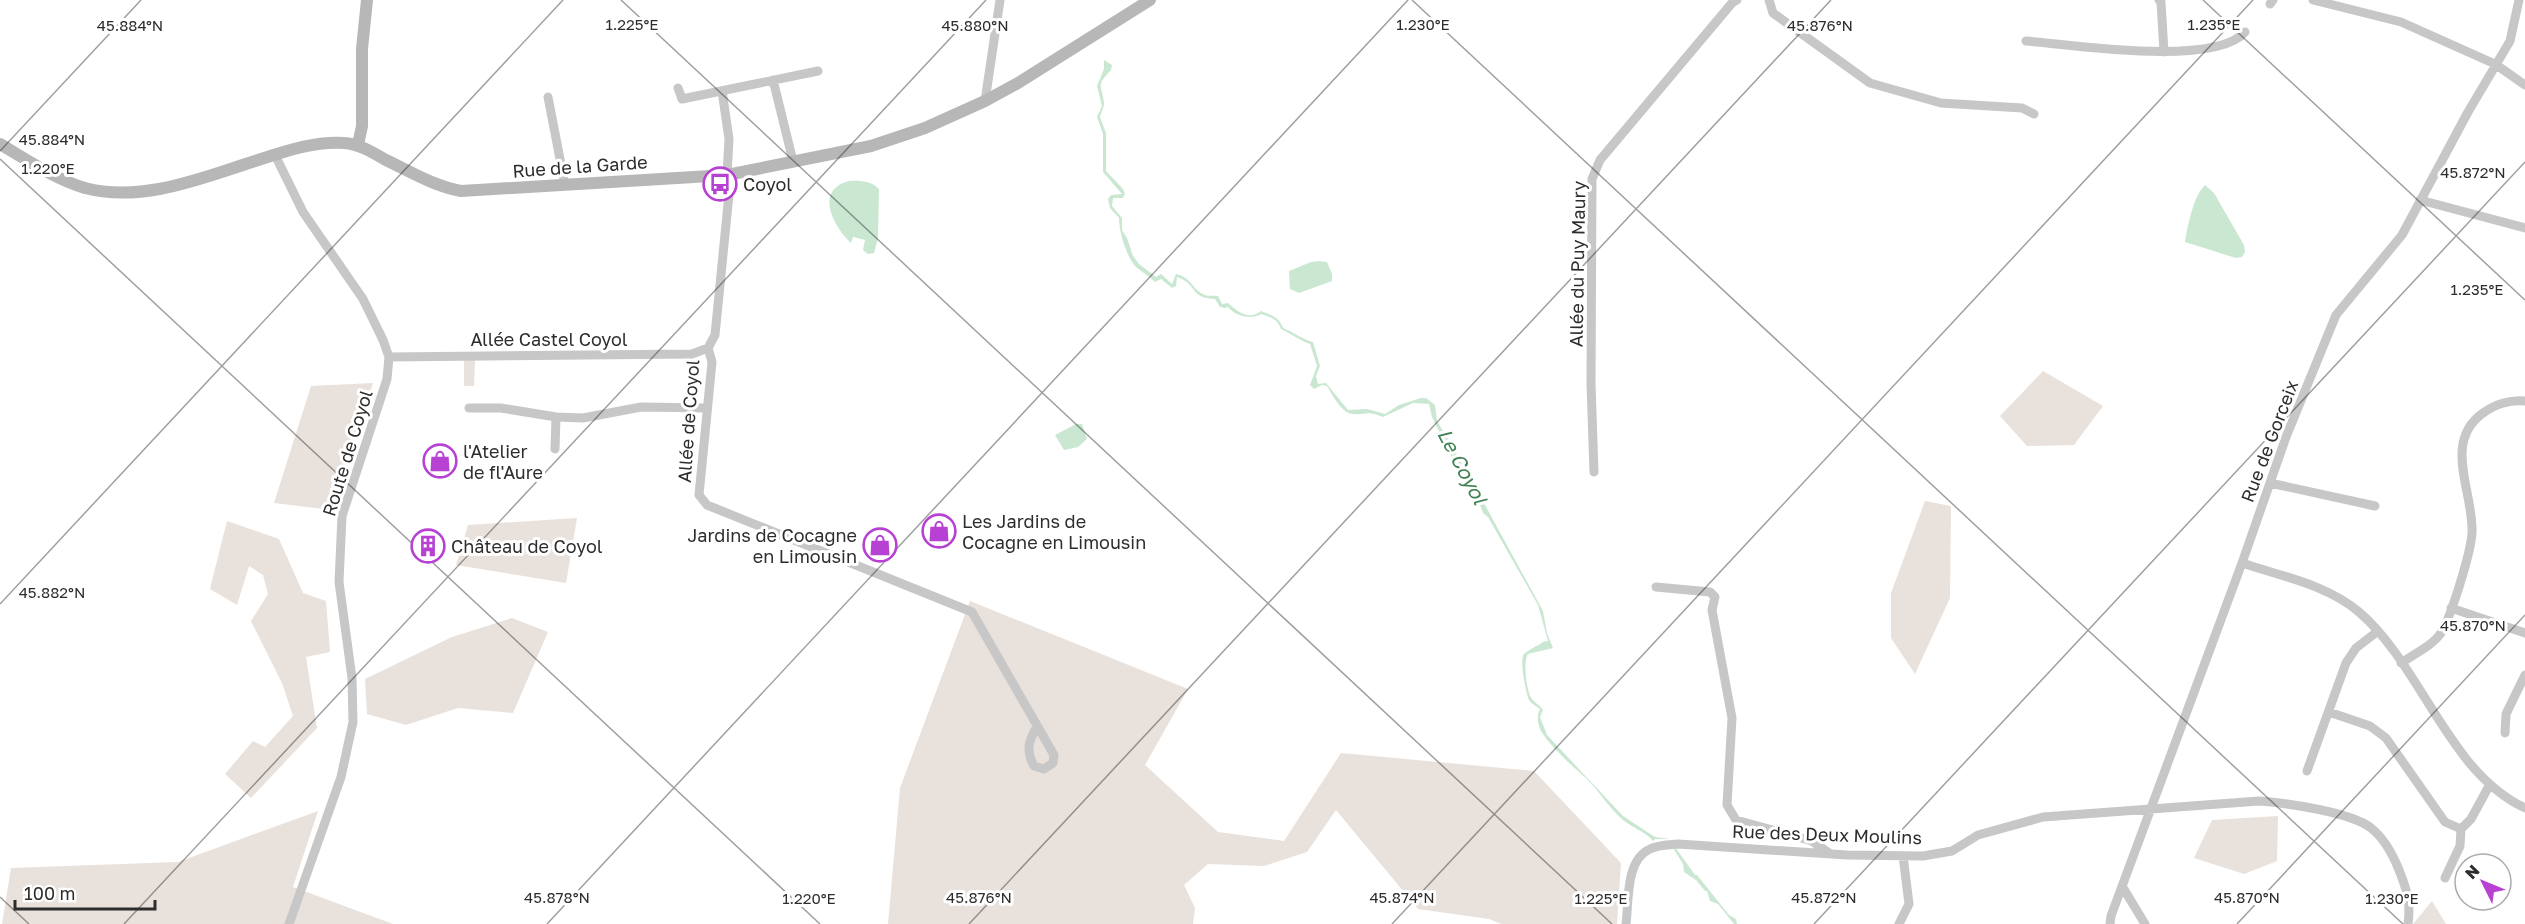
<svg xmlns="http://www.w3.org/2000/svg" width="2525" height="924" font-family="'Golos Text',sans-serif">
<rect width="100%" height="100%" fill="#fff"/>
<!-- green -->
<path fill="#e9e1dc" d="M464,360H475L474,386H464Z
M2043,371L2103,406L2074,445L2027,446L2000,416Z
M373,383L332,510L274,503L311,386Z
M1925,501L1951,506L1950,598L1915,674L1891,638V593Z
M577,518L566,583L456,565L468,525Z
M227,521L279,539L303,593L326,601L330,652L306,657L317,728L251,798L225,774L253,741L265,747L293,716L282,683L251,621L268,594L263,575L249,566L237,605L210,589Z
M970,601L1188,689L1145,765L1218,832L1284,841L1341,753L1534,771L1621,863L1617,924H1501L1489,919L1418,909L1336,810L1307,852L1264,866L1208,864L1184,885L1195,908L1193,924H888L900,788Z
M512,618L548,632L513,713L458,708L406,725L367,714L365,679L452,637Z
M318,811L293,887L393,924H2L11,868L178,862Z
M2278,816L2277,861L2244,874L2194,858L2212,820Z
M2432,901L2446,924H2413Z"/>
<!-- water -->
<path fill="#cae7d2" d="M1104,60L1112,65L1111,70C1095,87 1102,83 1104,104C1104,108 1101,112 1100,117L1106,133V171L1123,189L1125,194L1123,198H1113L1112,206L1122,218V230L1127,238L1133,256L1139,264L1156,277L1161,274L1172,284L1176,274C1191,277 1192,289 1203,294C1208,297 1212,295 1218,296L1222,304L1228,303C1237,311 1248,321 1261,311C1271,315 1279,317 1283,328C1294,332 1301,339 1313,342L1320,366L1316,376L1318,384L1326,383L1348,410L1367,409L1385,414L1399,405L1421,398H1426L1435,405L1437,421L1461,461L1465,475L1479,494L1543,611L1547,633L1553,648L1528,654C1523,661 1526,691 1532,699C1535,703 1540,705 1543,710L1540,717L1547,735L1623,816L1655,837L1670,839H1655L1653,841C1646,832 1633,828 1623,820C1609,808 1599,791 1586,778C1572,766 1550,746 1541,731C1538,725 1536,716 1540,709C1537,706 1531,704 1529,700C1526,693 1519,659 1524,654C1527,651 1533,648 1536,646C1542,644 1542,641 1548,641L1538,605L1488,517L1483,513L1475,492L1462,478L1432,417L1429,404L1413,403L1383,417C1367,410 1367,415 1353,414C1342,414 1332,394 1327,386L1322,385L1314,389L1310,385L1317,366L1310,344C1299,340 1292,334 1281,329C1277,319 1271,317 1261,314C1251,320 1235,316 1228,307L1225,308L1220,307L1215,299C1189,298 1198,284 1177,277L1176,286L1172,288L1161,279L1155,282C1149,276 1142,272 1136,267C1126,256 1119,232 1119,218L1110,208L1108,199L1111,195L1122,194L1103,172V134L1097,117L1102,106L1097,86L1104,69Z
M849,181C859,180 872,181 879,189L878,238L874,253L868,254L863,250L865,240L853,237L851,243C833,226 814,190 849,181Z
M2205,185L2214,193L2244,245L2245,252L2242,257L2236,258L2185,242C2188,225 2193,197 2205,185Z
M1318,261L1327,262L1332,274V281L1299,293L1290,289L1289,271L1311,262Z
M1076,424H1082L1087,439L1078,447L1064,450L1055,435Z
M1675,847L1695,875H1697L1729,915L1736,919L1737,924H1734L1718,904L1710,901L1707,891H1705L1696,880L1684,872L1683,864L1673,848Z"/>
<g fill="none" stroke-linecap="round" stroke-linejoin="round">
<!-- street -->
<path stroke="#c7c7c7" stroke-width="9" d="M1769,0L1773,13L1870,83L1941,103L2022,108L2034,114
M2159,0L2161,2L2164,52
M2313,0L2401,22L2495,64L2525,85
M2270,4L2273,0
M2026,41C2072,45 2215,67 2245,32
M773,80L793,161
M678,88L682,99L818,71
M722,91L729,139L727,175
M548,97L565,185
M985,101L1000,0
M275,155L303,212L363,299L383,340L389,357L387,379L342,516L339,582L352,678L353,722L341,777L289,924
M731,174L715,335L708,348L712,362L699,495L707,505L972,612L1054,755L1053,763L1044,769L1034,766C1026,751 1028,741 1037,727
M2420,200L2525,228
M389,357L692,354L708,348
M469,408H501L556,417L583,418L641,407L707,408
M555,449L556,417
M1594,472L1591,384L1592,179L1600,160L1732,3L1737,0
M2270,483L2375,506
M2242,563C2281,576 2328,585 2359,612C2422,666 2448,772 2525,808
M1656,587L1710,592L1715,597L1712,610L1732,718L1727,805L1736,820L1812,841L1829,853
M2451,608L2525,633
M2401,663C2414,654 2432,646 2441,633C2451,617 2471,552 2472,533C2474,493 2442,442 2483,413C2496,404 2508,400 2525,401
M2329,712L2370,726L2386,738L2445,822L2461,829L2471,819L2489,786
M2505,733L2506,714L2525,675
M2307,771L2346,663L2356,648L2378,631
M2445,878L2460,846L2461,829
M2122,886L2145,924
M1626,924C1629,902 1625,860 1650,849C1658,845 1669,845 1678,844L1847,855L1923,856L1952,851L1978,835L2043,817L2259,801C2286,803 2351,812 2371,828C2385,839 2393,855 2399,870C2407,890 2411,903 2408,924
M1899,924L1909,904L1903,856
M2110,924L2111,916L2242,563L2286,437L2336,315L2402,235L2468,112L2510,41L2519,0"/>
<!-- secondary -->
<path stroke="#b7b7b7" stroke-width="12" d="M0,144C27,160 55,179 85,188C142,203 202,178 255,161C283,152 313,141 344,143C359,144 372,152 386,160C411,172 434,186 461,191L727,175L871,146L925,128L985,101L1018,83L1150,0
M358,145L362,126V49L367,0"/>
</g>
<!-- ticks -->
<path fill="none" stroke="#2d2d2d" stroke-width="1.5" stroke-opacity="0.45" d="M621,0L1612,924M1412,0L2403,924M2203,0L2525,300M0,151L141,0M0,159L820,924M0,604L563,0M0,897L29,924M124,924L986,0M547,924L1408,0M969,924L1831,0M1392,924L2253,0M1814,924L2525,162M2237,924L2525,615"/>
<!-- icons -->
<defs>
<g id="bus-ring" transform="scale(1.725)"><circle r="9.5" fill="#fff" stroke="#b741d3" stroke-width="1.5"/><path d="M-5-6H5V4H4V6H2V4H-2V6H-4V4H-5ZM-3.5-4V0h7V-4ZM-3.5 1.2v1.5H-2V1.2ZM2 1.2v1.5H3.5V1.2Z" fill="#b741d3"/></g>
<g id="shop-ring" transform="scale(1.725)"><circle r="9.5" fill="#fff" stroke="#b741d3" stroke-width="1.5"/><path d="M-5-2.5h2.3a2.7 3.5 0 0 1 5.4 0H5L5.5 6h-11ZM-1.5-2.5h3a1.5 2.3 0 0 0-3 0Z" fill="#b741d3"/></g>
<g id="building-ring" transform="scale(1.725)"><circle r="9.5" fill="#fff" stroke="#b741d3" stroke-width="1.5"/><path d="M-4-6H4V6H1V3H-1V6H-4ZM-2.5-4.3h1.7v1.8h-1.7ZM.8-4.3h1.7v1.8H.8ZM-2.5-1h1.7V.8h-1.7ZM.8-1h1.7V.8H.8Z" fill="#b741d3"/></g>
</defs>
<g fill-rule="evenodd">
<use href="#bus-ring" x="720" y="184"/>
<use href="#shop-ring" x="440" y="461"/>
<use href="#shop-ring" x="939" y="531"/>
<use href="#shop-ring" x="880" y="545"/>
<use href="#building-ring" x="428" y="546"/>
</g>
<g text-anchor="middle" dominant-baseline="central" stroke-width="6" stroke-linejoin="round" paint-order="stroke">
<!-- street labels -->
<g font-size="18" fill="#2d2d2d" stroke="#fff">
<text transform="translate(580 166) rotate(-4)">Rue de la Garde</text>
<text transform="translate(1577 264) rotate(-89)">Allée du Puy Maury</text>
<text x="549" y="339">Allée Castel Coyol</text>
<text transform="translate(688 421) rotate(-86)">Allée de Coyol</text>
<text transform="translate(2269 441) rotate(-69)">Rue de Gorceix</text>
<text transform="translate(347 453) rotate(-73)">Route de Coyol</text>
<text transform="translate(1827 834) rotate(2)">Rue des Deux Moulins</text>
</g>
<!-- poi labels -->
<g font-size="18" fill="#2d2d2d" stroke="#fff" text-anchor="start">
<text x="743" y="184">Coyol</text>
<text x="463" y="451">l'Atelier<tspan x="463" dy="21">de fl'Aure</tspan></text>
<text x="962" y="521">Les Jardins de<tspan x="962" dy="21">Cocagne en Limousin</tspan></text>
<text x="857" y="535" text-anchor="end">Jardins de Cocagne<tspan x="857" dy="21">en Limousin</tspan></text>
<text x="451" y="546">Château de Coyol</text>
</g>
<!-- water labels -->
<g font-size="20" font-style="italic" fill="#418153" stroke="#fff">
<text transform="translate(1463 466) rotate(62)">Le Coyol</text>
</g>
</g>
<g font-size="15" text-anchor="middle" fill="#2d2d2d" stroke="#fff" stroke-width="6" stroke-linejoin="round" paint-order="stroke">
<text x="632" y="30">1.225°E</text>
<text x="1423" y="30">1.230°E</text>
<text x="2214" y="30">1.235°E</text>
<text x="130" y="31">45.884°N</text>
<text x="975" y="31">45.880°N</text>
<text x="1820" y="31">45.876°N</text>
<text x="52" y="145">45.884°N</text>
<text x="48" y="174">1.220°E</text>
<text x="2473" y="178">45.872°N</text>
<text x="2477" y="295">1.235°E</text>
<text x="52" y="598">45.882°N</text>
<text x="2473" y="631">45.870°N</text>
<text x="557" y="903">45.878°N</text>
<text x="979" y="903">45.876°N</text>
<text x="1402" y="903">45.874°N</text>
<text x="1824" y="903">45.872°N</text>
<text x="2247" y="903">45.870°N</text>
<text x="809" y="904">1.220°E</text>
<text x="1601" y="904">1.225°E</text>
<text x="2392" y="904">1.230°E</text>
</g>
<!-- north arrow -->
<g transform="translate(2483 882) rotate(313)"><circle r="28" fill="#ffffff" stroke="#ababab" stroke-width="1.5"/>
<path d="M0-4.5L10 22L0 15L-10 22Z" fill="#b741d3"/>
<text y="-9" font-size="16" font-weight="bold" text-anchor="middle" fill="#2d2d2d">N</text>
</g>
<!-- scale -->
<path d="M15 900v9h140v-9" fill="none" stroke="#2d2d2d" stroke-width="3"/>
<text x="24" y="900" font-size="18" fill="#2d2d2d" stroke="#ffffff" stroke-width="4.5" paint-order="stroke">100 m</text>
</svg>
